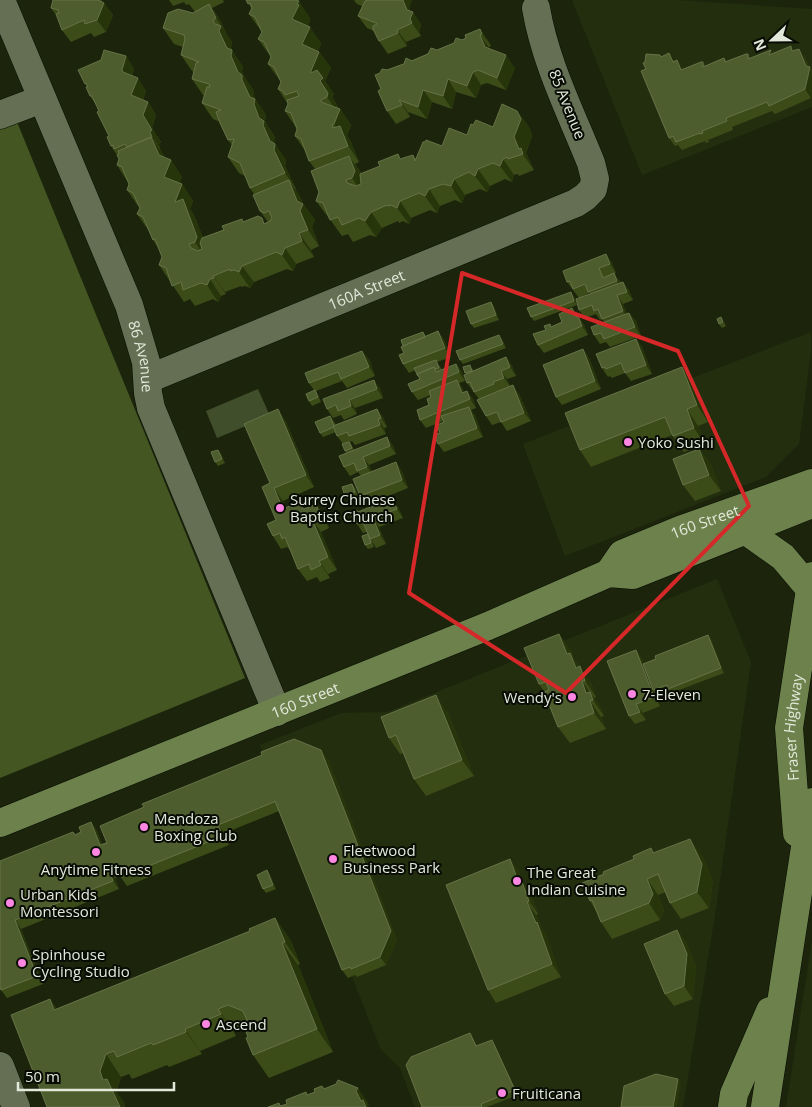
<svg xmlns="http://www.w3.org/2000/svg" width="812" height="1107" font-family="'Open Sans',sans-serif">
<rect width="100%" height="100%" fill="#1c250c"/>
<!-- built -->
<path fill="#232e0e" d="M572,0H677L812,9V107L642,175Z
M811,332V351L799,444L766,477L565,556L523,444Z
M717,579L751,662L715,916L683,1107H415L400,1068L381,1050L260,745L341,713L387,712Z
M812,940V1107H786Z"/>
<!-- green -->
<path fill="#404e2b" d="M258,389L270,416L217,438L206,411Z"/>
<!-- forest -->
<path fill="#445723" d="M17,122L245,678L0,778V129Z"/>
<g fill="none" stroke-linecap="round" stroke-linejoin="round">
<!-- minor casing -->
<g stroke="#070d00" stroke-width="29">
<g id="minor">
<path id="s1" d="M1,0L129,305L146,362L148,393L151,408L277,712"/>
<path d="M0,115L42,99"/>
<path id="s2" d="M148,379L576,203L585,197L593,189L595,179L591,163C571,113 545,62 536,8"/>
<path d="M0,1066L16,1107"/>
</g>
</g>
<!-- major casing -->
<g stroke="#070d00" stroke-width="29">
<g id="major">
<path d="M745,530L783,557L810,589"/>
<path id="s3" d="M609,573L622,554L680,530L812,483"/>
<path id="s4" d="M0,823L488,626L609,573L633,575L812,504"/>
<path id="s5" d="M797,833L789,728L812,576"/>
<path d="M732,1107L734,1094L770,1011"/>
<path d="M765,1107L812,802"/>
</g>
</g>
<!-- minor -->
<use href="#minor" stroke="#646f54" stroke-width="28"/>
<!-- major -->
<use href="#major" stroke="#6d814d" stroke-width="28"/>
</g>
<!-- wall -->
<path fill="#3c4c19" d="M53,0H102L101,1L104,3L113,15L106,32L94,37L91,33L71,42L62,30L58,18L51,8Z
M169,0H223L224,2L212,8L220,20L227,35L232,42L231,47L233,52L243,67L242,72L245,78L254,91V96L255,99L266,115L265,121L267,125L275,137L274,141L277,147L286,160L285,166L296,189H295L300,197L303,204L315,220L312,227L319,246L311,250L314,257L296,264L293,271L287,269L254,282L250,288L245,286L242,287L241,286L225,292L226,294L221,296L218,302L213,299L195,306L190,299L184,302L159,265L162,257L160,251L153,240L149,231L137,214L140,208L138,206L127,190L129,184L117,165L119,159L117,155L111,146L109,136L97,106L90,96L87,87L85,84L126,56L134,69L132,76L146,91L143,100L148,102L156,115L152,128L161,142L159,144L160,149L164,157L171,160L182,177L179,183L182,184L193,201L190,209L194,215L203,238L244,221L266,223L268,222L260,211L254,194L250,188L245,176L239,173L228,157L232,145L228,140L220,122L213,119L202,103L205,96L203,95L192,79L194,72L192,71L181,55L183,47L174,44L163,28L195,12L189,4L186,5L184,2L173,6Z
M246,0L298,1L310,18L309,20L310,21L308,26L321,43L318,51L319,52L331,68L325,81L334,94L332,97L339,109H340L351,125L347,136L351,142L359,162L355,164L361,173L413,155L416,159L467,135L473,125L493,127L517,111L529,127L532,136L526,153L534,170L519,176L518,174L514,175L512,182L505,179L490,186L487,192L480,189L465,195L462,203L455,200L440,206L437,213L430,210L411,218L409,224L403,221L399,223L398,221L382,228L376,237L370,235L353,242L348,234L342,236L329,218L328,217L316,201L319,192L315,169L309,161L306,152L295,136L297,129L285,111L288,104L278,89L281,82L268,64L271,57L258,39L262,32L249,14L252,9Z
M354,0H412L409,8L411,12H413L421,25L419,32L421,36L406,42L407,46L388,54L379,41L374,31L367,28L358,16L362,6L357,4Z
M480,29L489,42L491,46L489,47V49L515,68L506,90L487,83L481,85L476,98L456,92L452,109L432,102L427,119L408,112L410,117L396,124L387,111L381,89L387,70L466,38Z
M794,51L805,57L809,67H810L812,70V93L811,98L775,114L772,111L732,127L733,130L708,140L709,142L706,143L705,141L682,150L678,145L675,146L669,138L646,69L661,56L675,61L683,69L703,62L705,66L724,58L727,62L748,54L750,58Z
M606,254L612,263L616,273L613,274L629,290L633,300L623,304L627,314L629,313L636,321L641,336L610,347L606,342L600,344L594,335L604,322L602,319L600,320L596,314L585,318L579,310L590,294L589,293L579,298L567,282Z
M574,296L577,305L534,321L531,317Z
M491,302L494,307L499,320L474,328L471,324Z
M572,308L584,325L588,335L544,353L538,345L552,327L562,322Z
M724,322L726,326L722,328L719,324Z
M438,331L444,340L451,357L437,362L442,370L456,364L462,372L465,381L459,383L464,392L467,391L473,399L476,408L471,410L475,415L483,437L444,452L438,444L440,433L443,421L426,428L420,420L429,405L431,397V395L418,400L412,392L420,379L415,370L409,373L403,364L404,353L423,332L426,336Z
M502,339L506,348L463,364L460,360Z
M636,339L642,347L652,374L631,381L625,373L612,378L610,376L608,377L602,368Z
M583,349L589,358L601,389L562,405L556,397Z
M506,357L512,366L516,376L507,379L510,386L519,394L531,421L507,431L501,422L492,425L486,416L479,399L467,383L466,374L463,367L473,369V371Z
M369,359L375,376L347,388L342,381L316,391L321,402L312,406L309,401L314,390L309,383Z
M682,367L693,383L708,422L698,426L705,444L684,452L672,435L591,467L580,450Z
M380,388L383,398L355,408L357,414L344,420L341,415L333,418L327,409Z
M278,409L286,422L314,487L283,501L286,508L304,509L316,504L325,517L329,528L321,532L337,570L328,574L330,578L320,582L317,577L307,581L298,569L291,551L287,547L281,549L273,536L276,520L270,483Z
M330,416L333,420L336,425L383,417L387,427L384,428L386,434L355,445L352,441L350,442L354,450L393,445L396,454L369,465L372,472L402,471L408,488L366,505L360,496L361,476L358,472L350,476L344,467L346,453L343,444L337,436L336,432L323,437L320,433Z
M699,449L711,465L721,491L695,501L683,485Z
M218,450L221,454L225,463L218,466L215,462Z
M352,484L355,488L358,496L349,500L345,496Z
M398,507L403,518L379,527L386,544L376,548L372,541L374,547L368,549L365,545L369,536L367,532L363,533L356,522H355L352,517L358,512Z
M559,634L571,651L574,659L591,683L596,697L594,698L601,708L604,716L601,717L606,729L570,743L558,727L545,693L539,684Z
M708,635L711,639L724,673L671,693L669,690L656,695L660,706L643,713L646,720L635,724L629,716L642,658L644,664Z
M447,711L474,776L426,796L414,779L404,753L400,754L389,738Z
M328,759L397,940L386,965L357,977L355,975L348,978L342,970L279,811L225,833L229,845L127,886L120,876L115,878L119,889L21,929L43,984L7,998L1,990L0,861L73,832L75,835L81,832L91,822L97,831L102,844Z
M651,848L654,853L702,855L713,881L709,908L681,919L670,903L666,892L658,895L664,910L660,920L612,939L601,922L597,912L590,901L604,874L634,859Z
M510,859L519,872L522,881L529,890L538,914L536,915L542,929L546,935L561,977L496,1003L488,990Z
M267,870L270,875L276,889L266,893L263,889Z
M275,918L291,941L300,964L298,965L333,1052L269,1078L253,1055L248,1037L244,1027L234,1031L236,1036L200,1051L202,1054L169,1067L167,1065L132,1079L129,1074L121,1077L116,1092L123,1101L125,1107H47L50,999L57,1009L250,931Z
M677,930L686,942L696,966L693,999L674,1006L665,994Z
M470,1033L477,1046L492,1040L495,1045L518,1095L487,1107H422Z"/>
<!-- shaded-wall -->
<path fill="#27350b" d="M289,0H299L295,8L299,1L310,18L309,20L310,21L304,36L292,19Z
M403,0H412L409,8L412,14L413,12L421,25L419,32L421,36L412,23Z
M104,3L113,15L106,32L97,20Z
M209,4L220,20L227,35L232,42L231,47L233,52L243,67L242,72L245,78L254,91V96L255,99L266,115L265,121L267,125L275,137L274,141L277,147L286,160L285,166L296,189L285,173L259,118L250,97L238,72L213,20L220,29L221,26L216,18Z
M310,27L321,43L314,60L302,44Z
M480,29L489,42L491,46L482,34Z
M397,30L406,42L407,46L398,33Z
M480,35L489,47L494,60L485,47Z
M799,49L805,57L809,69L810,67L812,70V93L811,98L805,89Z
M319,52L331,68L325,81L334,94L332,97L339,110L340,109L351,125L347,136L351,142L359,162L334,124L338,113L327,97L311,71Z
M506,55L515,68L506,90L497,78Z
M126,56L134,69L130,82L123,72L122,70Z
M677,60L683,69L681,70Z
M473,72L481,85L476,98L467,86Z
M138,78L146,91L140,107L131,95Z
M448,79L456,92L452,109L443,96Z
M423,90L432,102L427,119L418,107Z
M399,100L408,112L410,117L402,105Z
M148,102L156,115L152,128L161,142L159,144L160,149L152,137L143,115Z
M517,111L529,127L532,136L526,153L534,170L519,149L514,137Z
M151,137L163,154L168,167L171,160L182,177L175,193L164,177Z
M349,156L360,172L366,188L363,194L352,178Z
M503,159L514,175L512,182L500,166Z
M478,169L490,186L487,192L475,176Z
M454,179L465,195L462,203L451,186Z
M289,180L300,197L303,204L315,220L312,227L319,246L308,230Z
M182,184L193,201L190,209L194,215L209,253L206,258L195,242L175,202Z
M429,189L440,206L437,213L425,196Z
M400,201L411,218L409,224L397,208Z
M371,212L382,228L376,237L365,221Z
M299,233L311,250L314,257L302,241Z
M285,248L296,264L293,271L282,255Z
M606,254L612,263L616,273L610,264Z
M242,266L254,282L250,288L239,272Z
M614,273L620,282L623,289L617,281Z
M213,276L225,292L226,294L214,278Z
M210,279L221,296L218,302L207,285Z
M623,282L629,290L633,300L627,292Z
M571,292L574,296L577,305L574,301Z
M617,295L623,304L629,320L623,311Z
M491,302L494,307L499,320L496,315Z
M629,313L636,321L641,336L635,327Z
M578,316L584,325L588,335L582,326Z
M438,331L444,340L451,357L445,348Z
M499,335L502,339L506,348L503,344Z
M636,339L642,347L652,374L646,365Z
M583,349L589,358L601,389L595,381Z
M362,351L369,359L375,376L369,367Z
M506,357L512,366L516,376L510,367Z
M456,364L462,372L465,381L459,372Z
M682,367L693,383L708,422L697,405Z
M501,371L507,379L510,386L504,378Z
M374,380L380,388L383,398L377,389Z
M457,380L463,388L468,401L462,393Z
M513,385L519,394L531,421L524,413Z
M467,391L473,399L476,408L470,399Z
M349,400L355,408L357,414L351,406Z
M469,407L475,415L483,437L477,428Z
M278,409L286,422L314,487L306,475Z
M377,409L383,417L387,427L381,418Z
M687,409L698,426L705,444L694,428Z
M378,419L384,428L386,434L380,425Z
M387,437L393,445L396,454L390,446Z
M699,449L711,465L721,491L709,475Z
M218,450L221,454L225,463L222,459Z
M363,457L369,465L373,475L367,467Z
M396,462L402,471L408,488L402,480Z
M274,488L283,501L292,522L283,509Z
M392,498L398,507L403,518L397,509Z
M316,504L325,517L329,528L320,515Z
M373,518L379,527L386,544L380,535Z
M312,519L321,532L337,570L328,557Z
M319,561L328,574L330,578L321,565Z
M559,634L571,651L574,659L591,683L596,697L567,654Z
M708,635L711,639L724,673L721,668Z
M636,650L642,658L654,690H653L656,695L660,706L654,697Z
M582,681L601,708L604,716L593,700L586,693Z
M436,695L447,711L474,776L462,760Z
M590,701L601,717L606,729L594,713Z
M636,704L643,713L646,720L640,712Z
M321,750L328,759L397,940L386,965L380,957Z
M91,822L97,831L106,854L100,845Z
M218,825L225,833L229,845L223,836Z
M690,839L702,855L713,881L709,908L697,892Z
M510,859L519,872L522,881L529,890L538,914L529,901L517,878Z
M109,870L115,878L119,889L113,881Z
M267,870L270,875L276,889L273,885Z
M647,879L658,895L664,910L660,920L649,903Z
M527,902L536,915L542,929L546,935L561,977L552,964Z
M275,918L291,941L300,964L285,942Z
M15,920L21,929L43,984L37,976Z
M677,930L686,942L696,966L693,999L684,986Z
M282,943L298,965L333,1052L317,1029Z
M50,999L66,1022L54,1010Z
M218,1009L234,1031L236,1036L221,1014Z
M185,1029L200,1051L202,1054L186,1032Z
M492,1040L495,1045L518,1095L515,1090Z
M106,1054L121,1077L116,1092L123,1101L125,1107H120L116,1098L103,1080L100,1071Z
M678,1079L681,1083L677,1107H673Z
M358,1088L369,1104L368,1107H365L361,1101L356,1091Z"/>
<!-- building -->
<path fill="#4e5d2d" stroke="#657348" d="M53,0H98L104,3L97,20L85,24L84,20L62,30L56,14L59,13L58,10L51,8Z
M246,0H295L299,1L297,4L299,5L292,19L310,27L302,44L319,52L311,71V73L317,70L323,78L320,81L328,93L327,97L321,100V102L340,109L334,124L332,125L333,128L340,126L348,146L309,161L301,139L295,136L297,129L291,113L285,111L288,104L287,100L299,96L297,91L285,95L283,91L278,89L281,82L274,67L268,64L271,57L264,42L258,39L262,32L255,17L249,14L252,8L250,3L248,4Z
M367,0H403L407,10L413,12L410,19L412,23L397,30L398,33L379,41L373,29V26L377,24L376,23L358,16L365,1Z
M209,4L216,18L213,20L215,24L221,26L219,31L227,48L232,50L231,56L238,72L242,75V80L250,97L255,99L254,104L259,118L264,121L263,125L270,141L275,144L274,150L285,173L250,188L240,163L228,157L234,139L228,140L220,123L216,112L221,110L202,103L207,87H210L209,84L192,79L196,63L199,62L181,55L185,39L184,35L163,28L168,13L178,9L193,13Z
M480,29L482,34L480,35L485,47L506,55L497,78L478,70L473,72L467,86L448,79L443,96L423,90L418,107L399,100L402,105L387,111L378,91L381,89L375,75L380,73L382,69L387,70L404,64L406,58L412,61L428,54L431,48L437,50L454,43L456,38L462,40L466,38L465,35Z
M791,46L792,51L799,49L806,66L810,67L805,89L769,106L767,102L726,118L727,121L702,131L703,133L700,134V133L676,142L673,136L669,138L641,71L646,69L643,63L645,62L646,54L660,55L661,57L669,53L673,62L677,60L681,70L701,62H703V67L724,58L725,62L746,54H748V59L771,50L769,55Z
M104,50L126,56L122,70L123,72L138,78L131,95L148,102L143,115L152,130L150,132L152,137L127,147L125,144L114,149L113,145L111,146L107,137L109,136L97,112L99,111L92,96H90L86,87H88L86,83L85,84L78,70L101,60Z
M502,104L517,111L521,119L514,137L519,149L521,148L523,154L508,159L507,157L503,159L500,166L493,163L478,169L475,176L469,172L454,179L451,186L443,184L429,189L425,196L419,193L400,201L397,208L391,205L388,206L387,205L371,212L365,221L359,218L342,225L338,217L330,220L323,203L316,201L319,192L311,171L349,156L355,171L352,178L346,180L347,183L356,186L361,184L360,174L380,166L378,162L398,154L400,159L413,155L415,161L423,142H425L426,140L442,146L449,128L467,135L471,124L473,125L476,120L493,127Z
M151,137L159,155L171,160L164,177L182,184L175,202L183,199L197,237L195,242L189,244L191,248L198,251L202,249L200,243L202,238L224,230L222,226L242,219L243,222L258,216L262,218L264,224L270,221L272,218L269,211L264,213L260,211L253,195L289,180L297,201L303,204L300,211L308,230L299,233L302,241L285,248L282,255L276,252L242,266L239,272L234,270L230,271V269L213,276L214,278L210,279L207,285L201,283L183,290L181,282L172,286L166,268L159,265L162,257L155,239L153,240L143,217L137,214L140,208L133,193L127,190L129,184L122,167L117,165L119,159L117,155L119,154L118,151Z
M606,254L610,264L599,268L603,278L614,273L617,281L588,292L585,284L573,289L570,281L567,282L563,271Z
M623,282L627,292L617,295L623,311L602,319L598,309L594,311L592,305L579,310L576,299Z
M571,292L574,301L531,317L527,308Z
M491,302L496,315L471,324L466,311Z
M572,308L576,317L578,316L582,326L538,345L533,334L546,330L544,326L550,324L551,327L562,322L559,314Z
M629,313L635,327L604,339L601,333L594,335L591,327Z
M721,317L723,322L719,324L717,319Z
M438,331L445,348L403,364L399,355L404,353L401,347Z
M423,332L425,337L403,346L401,340Z
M499,335L503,344L460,360L456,351Z
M636,339L646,365L625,373L621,363L606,369L605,367L602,368L596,354Z
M583,349L595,381L556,397L543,365Z
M362,351L369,367L341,379L338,372L309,383L305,373Z
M506,357L510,367L501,371L504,378L493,382L494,384L474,392L470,382L467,383L464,375Z
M436,360L439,368L435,369L434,367L417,374L418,376L414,368Z
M456,364L459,372L412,392L408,384L420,379L417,374L434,367L436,372Z
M470,365L472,371L465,373L463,367Z
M682,367L697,405L687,409L694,428L673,436L665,417L580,450L565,413Z
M374,380L377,389L349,400L351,406L338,411L336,405L327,409L323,399Z
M457,380L462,393L467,391L470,399L420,420L417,410L429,405L427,399L431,397L429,391Z
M513,385L524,413L501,422L497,412L486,416L477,400Z
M315,390L318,397L309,401L306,394Z
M469,407L477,428L438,444L434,435L440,433L437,425L444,422L441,416Z
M278,409L306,475L274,488L283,509L296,503L304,509L316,504L320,515L312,519L328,557L319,561L321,565L311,570L309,564L298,569L285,537L282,539L280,533L273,536L267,524L276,520L262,487L270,483L244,424Z
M377,409L381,418L378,419L380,425L349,436L347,432L337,436L333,426Z
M330,416L334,426V427L320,433L315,422Z
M387,437L390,446L363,457L367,467L357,471L354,463L344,467L339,456Z
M349,442L352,448L345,451L342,444Z
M699,449L709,475L683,485L673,459Z
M218,450L222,459L215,462L211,452Z
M396,462L402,480L360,496L353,479Z
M352,484L355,492L345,496L342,487Z
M392,498L397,509L373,518L380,535L370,539L363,522L357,524L353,514Z
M357,510V512L353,514L354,517H352L350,513Z
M368,534L371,543L365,545L362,536Z
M559,634L567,654L570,653L576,668L580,666L585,681H582L586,693L590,692L593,700L590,701L594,713L558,727L544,692L549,690L546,682L539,684L524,648Z
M708,635L721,668L668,689L667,685L653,690L643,664L656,659L655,656Z
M636,650L654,697L636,704L640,712L629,716L607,661Z
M436,695L462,760L414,779L396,735L389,738L381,717Z
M294,739L321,750L391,931L380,957L351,969L350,967L342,970L275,801L274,802L218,825L223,836L121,877L116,867L109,870L113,881L15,920L37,976L1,990L0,987V861L73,832L75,835L81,832L79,827L91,822L100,845L107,843L100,826L144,807L142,804L262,755L261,752Z
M690,839L702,864L697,892L670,903L658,874L647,879L653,894L649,903L601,922L592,900L590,901L582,883L604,874L603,872L634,859L633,856L651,848L653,853Z
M510,859L517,878L520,877L529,901L527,902L536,923L537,922L552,964L488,990L446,885Z
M267,870L273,885L263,889L257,875Z
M275,918L285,942L282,943L317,1029L253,1055L246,1038L248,1037L242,1022L247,1020L243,1011L228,1005L218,1009L221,1014L185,1029L186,1032L153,1045L151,1043L117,1057L114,1051L106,1054L100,1071L103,1080L107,1079L120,1107H47L11,1015L50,999L54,1010L250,931L249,929Z
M677,930L687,954L684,986L665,994L644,944Z
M470,1033L476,1046L492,1040L515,1090L481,1104L482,1107H422L406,1065L411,1057Z
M656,1074L678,1079L673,1107H621L624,1086Z
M338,1080L358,1088L356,1091L361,1101L363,1100L366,1107H268L279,1103L280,1106L287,1104L286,1100L306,1092L307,1095L315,1092L314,1089L322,1086L324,1089L336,1084Z"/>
<!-- marked area -->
<path fill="none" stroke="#d62828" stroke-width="4" stroke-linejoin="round" d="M462,273L678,351L749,506L566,693L409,593Z"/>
<!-- markers -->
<g fill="#fd86e3" stroke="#080c04" stroke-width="2">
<circle cx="628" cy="442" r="5"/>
<circle cx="280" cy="508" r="5"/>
<circle cx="632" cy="694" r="5"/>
<circle cx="572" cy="697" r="5"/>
<circle cx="144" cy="827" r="5"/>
<circle cx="96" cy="852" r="5"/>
<circle cx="333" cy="859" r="5"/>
<circle cx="517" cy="881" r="5"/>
<circle cx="10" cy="903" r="5"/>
<circle cx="22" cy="963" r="5"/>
<circle cx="206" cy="1024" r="5"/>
<circle cx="502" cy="1093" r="5"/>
</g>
<g text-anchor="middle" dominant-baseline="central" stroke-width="4" stroke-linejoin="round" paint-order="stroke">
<!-- street labels -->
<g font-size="15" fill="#e3e9da" stroke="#080c04">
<text transform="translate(568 104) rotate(68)">85 Avenue</text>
<text stroke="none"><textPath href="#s2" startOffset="236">160A Street</textPath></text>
<text stroke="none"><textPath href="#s1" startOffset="384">86 Avenue</textPath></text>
<text stroke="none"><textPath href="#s3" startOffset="112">160 Street</textPath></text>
<text stroke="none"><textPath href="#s4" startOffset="329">160 Street</textPath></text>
<text stroke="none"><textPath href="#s5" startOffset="106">Fraser Highway</textPath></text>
</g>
<!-- poi labels -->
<g font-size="15" fill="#e3e9da" stroke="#080c04" text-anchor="start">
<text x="638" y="442">Yoko Sushi</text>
<text x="290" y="499">Surrey Chinese<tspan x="290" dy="17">Baptist Church</tspan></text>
<text x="642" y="694">7-Eleven</text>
<text x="562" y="697" text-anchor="end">Wendy's</text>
<text x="154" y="818">Mendoza<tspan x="154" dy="17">Boxing Club</tspan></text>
<text x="343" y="850">Fleetwood<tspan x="343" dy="17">Business Park</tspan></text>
<text x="96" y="869" text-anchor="middle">Anytime Fitness</text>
<text x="527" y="872">The Great<tspan x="527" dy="17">Indian Cuisine</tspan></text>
<text x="20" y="894">Urban Kids<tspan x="20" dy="17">Montessori</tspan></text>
<text x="32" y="954">Spinhouse<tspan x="32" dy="17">Cycling Studio</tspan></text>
<text x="216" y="1024">Ascend</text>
<text x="512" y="1093">Fruiticana</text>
</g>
</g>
<!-- north arrow -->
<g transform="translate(772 40) rotate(248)" stroke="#080c04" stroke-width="4" paint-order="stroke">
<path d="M0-4L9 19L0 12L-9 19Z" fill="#e3e9da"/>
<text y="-8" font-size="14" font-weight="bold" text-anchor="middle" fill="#e3e9da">N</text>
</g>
<!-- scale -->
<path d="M18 1082v8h156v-8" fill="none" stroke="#e3e9da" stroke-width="2.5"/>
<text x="25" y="1082" font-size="15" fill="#e3e9da" stroke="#080c04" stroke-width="4" paint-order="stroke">50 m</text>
</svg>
